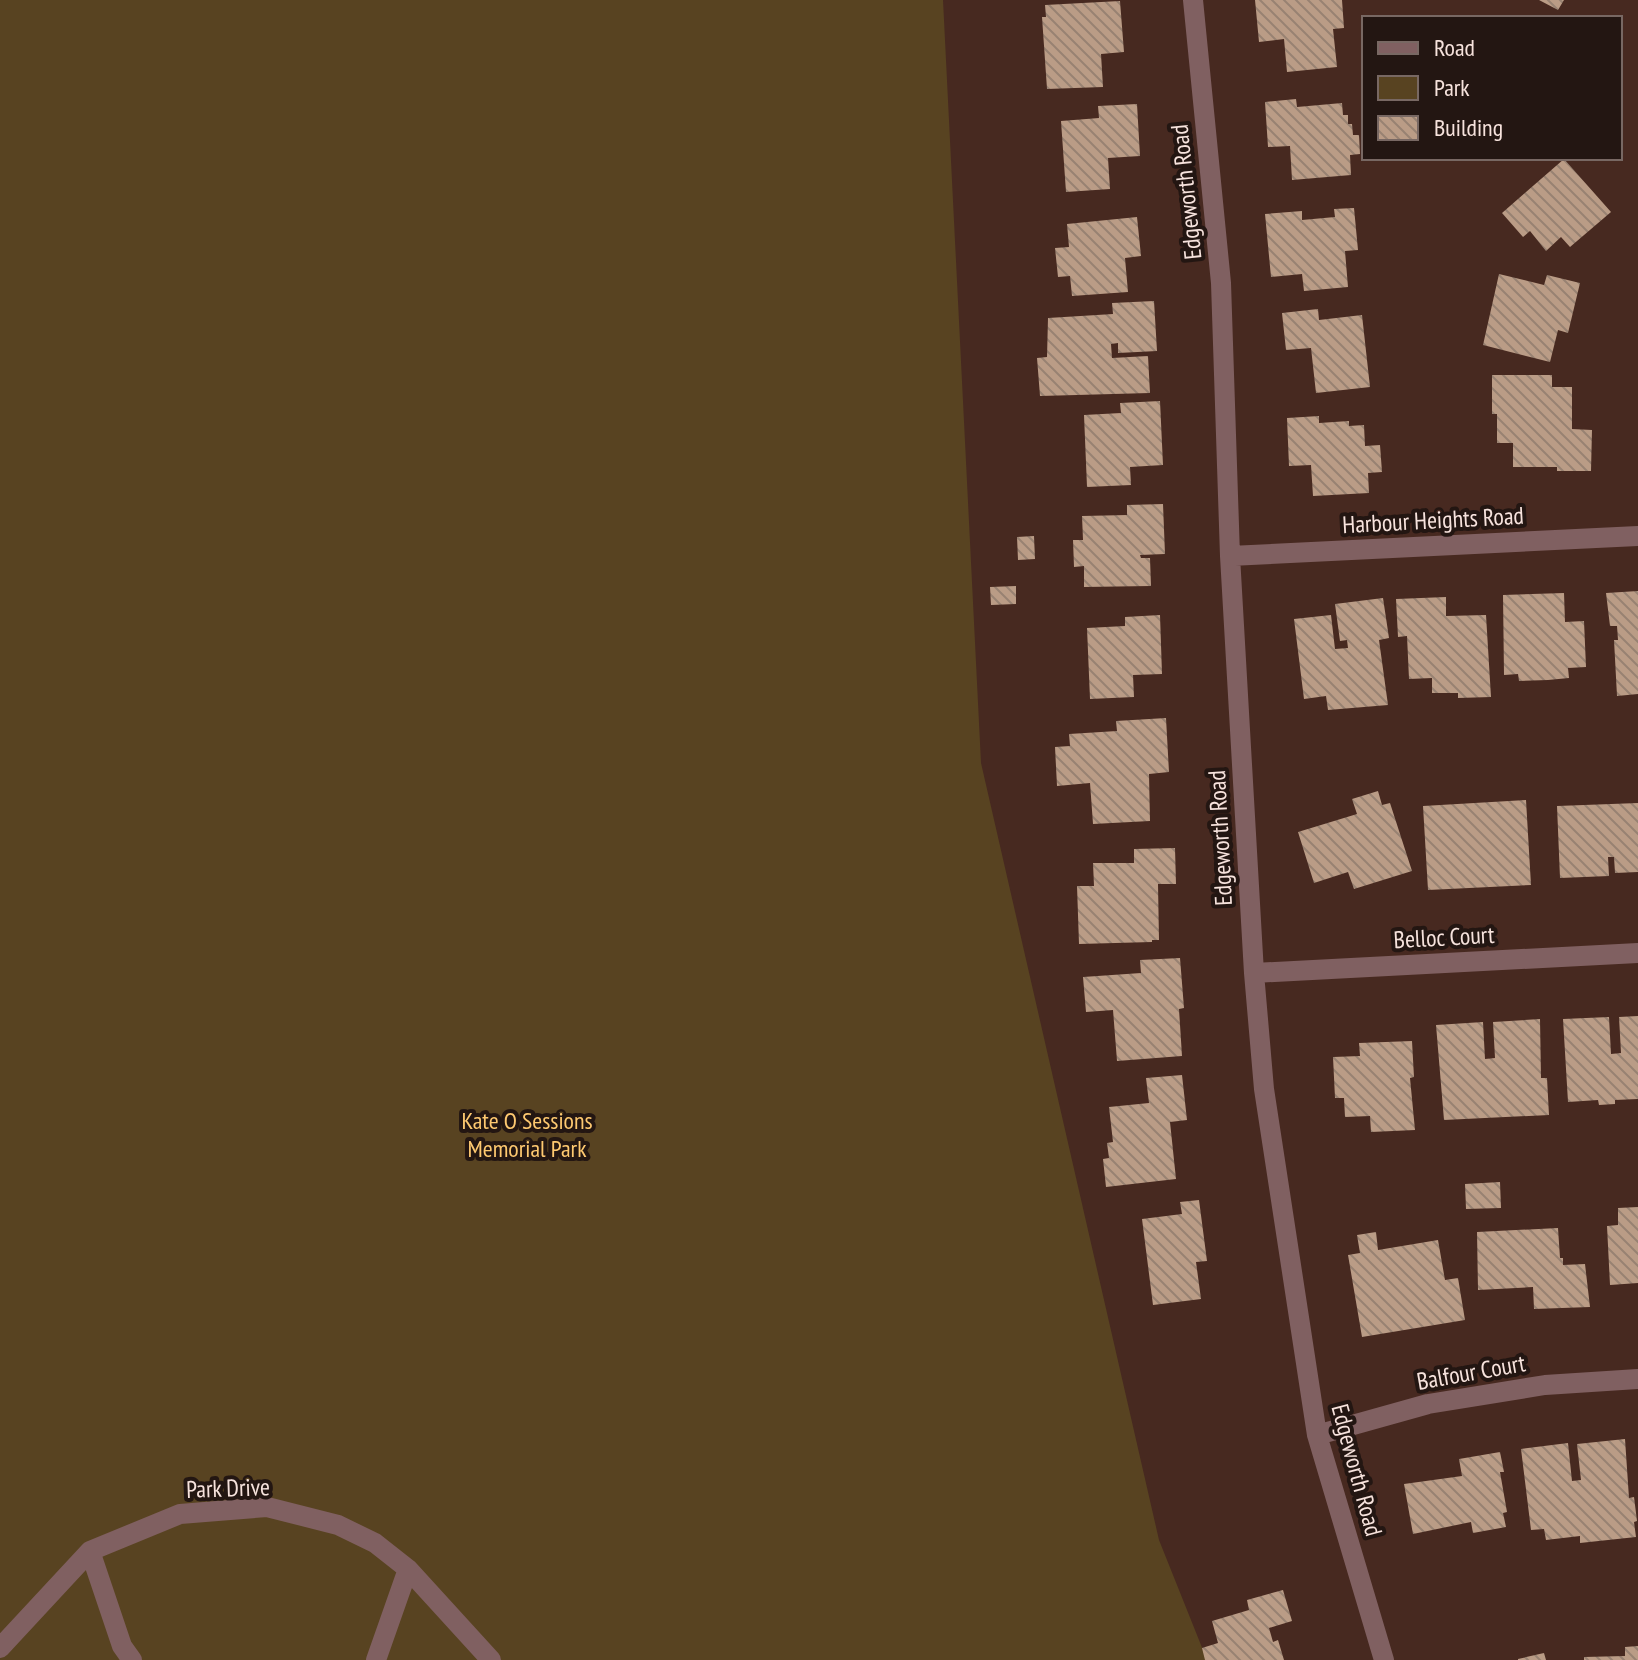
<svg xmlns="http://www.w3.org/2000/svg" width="1638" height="1660" font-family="'PT Sans Narrow',sans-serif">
<defs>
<pattern id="building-back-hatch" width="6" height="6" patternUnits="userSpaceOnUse" patternTransform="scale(2)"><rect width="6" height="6" fill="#ba9c86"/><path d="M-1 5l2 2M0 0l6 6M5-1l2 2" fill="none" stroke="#988272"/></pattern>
</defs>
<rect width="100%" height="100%" fill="#472920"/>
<!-- green -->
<path fill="#584321" d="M0,0H943L981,763L1159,1540L1207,1660H0Z"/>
<!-- building -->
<path fill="url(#building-back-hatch)" d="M1255,0H1342L1344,28L1333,29L1337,67L1287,72L1284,39L1259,42Z
M1539,0H1564L1558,10Z
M1120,1L1124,52L1101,54L1103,87L1047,89L1042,17H1046L1045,5Z
M1296,99L1297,107L1342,103L1343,115H1348V124H1352L1353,135H1359L1360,154L1350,155L1351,175L1292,180L1290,146L1268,147L1265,102Z
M1137,104L1140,156L1108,158L1110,189L1066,192L1061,121L1099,118L1098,106Z
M1564,159L1611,212L1570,247L1561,237L1546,251L1530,231L1523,237L1502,213Z
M1354,208L1358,250L1345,251L1348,287L1304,291L1302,274L1271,277L1265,214L1302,211V220L1335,217L1334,209Z
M1137,217L1141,256L1125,258L1128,292L1072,296L1070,276L1058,277L1055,248L1069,247L1067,224Z
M1499,274L1544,285L1547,275L1580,283L1568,333L1558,330L1550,362L1483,345Z
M1154,301L1157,351L1118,353V343L1111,344L1112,358L1148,356L1150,393L1040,396L1037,358L1047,357L1048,318L1113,314L1112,303Z
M1318,309L1319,320L1362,315L1370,387L1316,393L1311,348L1286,350L1282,313Z
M1492,375H1552V387H1572V429L1592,430L1591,471H1557V467H1513V443H1497V414H1492Z
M1160,401L1163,465L1130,467L1131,485L1087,487L1084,415L1121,413L1120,403Z
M1319,416V423L1349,421V426L1364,425L1365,446L1380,445L1382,472L1368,473L1369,493L1313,496L1311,465L1289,466L1287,418Z
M1163,504L1165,554L1140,555L1141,558H1150L1151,586L1084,587V566L1074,567L1073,540H1083L1082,516L1127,515V505Z
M1034,536L1035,559L1018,560L1017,537Z
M1016,586V604L991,605L990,587Z
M1638,591V694L1617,696L1614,640H1618L1617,626H1610L1606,593Z
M1564,593L1565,622L1584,621L1586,667L1568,668L1569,678L1548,680L1519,681L1518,674L1504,675L1503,595Z
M1446,597V616L1486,615L1491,697L1458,698V693H1432V678L1409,679L1407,636L1398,637L1396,599Z
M1383,598L1389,638L1379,640L1388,705L1328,710L1326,696L1304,699L1294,619L1331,615L1335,649L1348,648L1347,640L1340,641L1335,604Z
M1160,615L1162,674L1133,675L1134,697L1090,699L1087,628L1125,626V617Z
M1166,718L1169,772L1149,774L1150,821L1093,824L1090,783L1057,786L1055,747L1070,746L1069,734L1117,731L1116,721Z
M1378,791L1382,805L1390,803L1412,871L1354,889L1348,872L1314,883L1298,832L1357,814L1352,799Z
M1526,800L1531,885L1428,890L1423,806Z
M1638,803V872L1615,873L1614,857H1608L1609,876L1560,878L1557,806Z
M1175,848L1176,884H1158L1159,940H1152V942L1079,944L1077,886H1094L1093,863H1134V849Z
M1180,958L1184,1008L1179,1009L1182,1056L1117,1061L1113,1010L1086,1012L1083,977L1141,973L1140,960Z
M1638,1016V1099L1615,1100V1104L1599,1105L1598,1100L1568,1102L1563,1019L1609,1017L1611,1054L1621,1053L1619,1017Z
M1540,1019L1541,1078H1547L1549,1115L1444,1120L1436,1025L1483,1022L1485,1059L1495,1058L1493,1022Z
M1412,1041L1414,1077L1410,1078L1415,1130L1371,1132L1370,1116L1345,1117L1344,1098H1335L1333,1057L1360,1056L1359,1043Z
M1182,1075L1187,1120L1170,1122L1176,1179L1106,1187L1103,1159L1109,1158L1107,1143L1113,1142L1109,1107L1149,1103L1146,1078Z
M1500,1182L1501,1208L1466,1209L1465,1184Z
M1199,1200L1207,1261L1196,1262L1201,1299L1153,1305L1142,1219L1182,1214L1180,1202Z
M1638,1207V1283L1610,1285L1607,1226L1618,1225V1208Z
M1558,1228L1560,1258H1563V1265L1585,1264L1590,1307L1534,1309L1533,1287L1478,1290L1477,1232Z
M1376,1232L1378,1250L1438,1240L1445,1280L1458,1278L1465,1320L1362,1337L1348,1255L1360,1253L1357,1235Z
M1625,1439L1629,1498L1634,1497L1637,1521L1634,1522L1636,1537L1580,1543V1536L1546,1540L1544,1529L1531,1530L1521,1449L1568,1443L1572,1481L1581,1480L1577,1444Z
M1500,1452L1504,1472H1500L1507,1512L1503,1513L1506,1527L1473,1533L1471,1522L1413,1534L1404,1484L1462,1476L1459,1459Z
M1283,1590L1292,1621L1269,1628L1273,1642L1278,1640L1284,1660H1205L1202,1648L1218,1643L1212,1621L1249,1610L1247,1600Z
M1638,1646V1660H1584V1657L1625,1656V1647Z
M1544,1653L1546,1660H1518V1659Z"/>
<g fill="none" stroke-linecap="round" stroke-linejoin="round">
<!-- street -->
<path stroke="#806061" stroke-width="20" d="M1193,0L1221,283L1230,556L1254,973L1264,1089L1317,1435L1384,1660
M1230,556L1638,536
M1254,973L1638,953
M1317,1435L1428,1404L1545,1385L1638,1379
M90,1551L122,1646L132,1660
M0,1648L90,1551L180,1514L267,1507L338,1525L375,1543L408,1569L491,1660
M376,1660L408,1569"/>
</g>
<g text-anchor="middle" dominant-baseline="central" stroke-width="8" stroke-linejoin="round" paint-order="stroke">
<!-- street labels -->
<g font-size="24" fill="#f7e3dd" stroke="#231612">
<text transform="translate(1186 192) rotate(-96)">Edgeworth Road</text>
<text transform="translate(1433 520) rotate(-3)">Harbour Heights Road</text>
<text transform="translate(1220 838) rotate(-93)">Edgeworth Road</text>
<text transform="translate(1444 937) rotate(-3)">Belloc Court</text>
<text transform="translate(1471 1372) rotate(-10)">Balfour Court</text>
<text transform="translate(1357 1470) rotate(75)">Edgeworth Road</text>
<text transform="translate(228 1488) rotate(-2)">Park Drive</text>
</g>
<!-- park labels -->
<g font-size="24" fill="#fec970" stroke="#231612">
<text x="527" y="1120">Kate O Sessions<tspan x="527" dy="28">Memorial Park</tspan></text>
</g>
</g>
<!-- legend -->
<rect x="1362" y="16" width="260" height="144" fill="#231612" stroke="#786863" stroke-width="2"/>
<rect x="1378" y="42" width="40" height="12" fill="#806061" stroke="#786863" stroke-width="2"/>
<text x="1434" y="56" font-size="24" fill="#f7e3dd">Road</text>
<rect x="1378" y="76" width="40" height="24" fill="#584321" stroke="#786863" stroke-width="2"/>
<text x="1434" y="96" font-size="24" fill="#f7e3dd">Park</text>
<rect x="1378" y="116" width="40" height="24" fill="url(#building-back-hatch)" stroke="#786863" stroke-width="2"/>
<text x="1434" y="136" font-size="24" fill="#f7e3dd">Building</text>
</svg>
